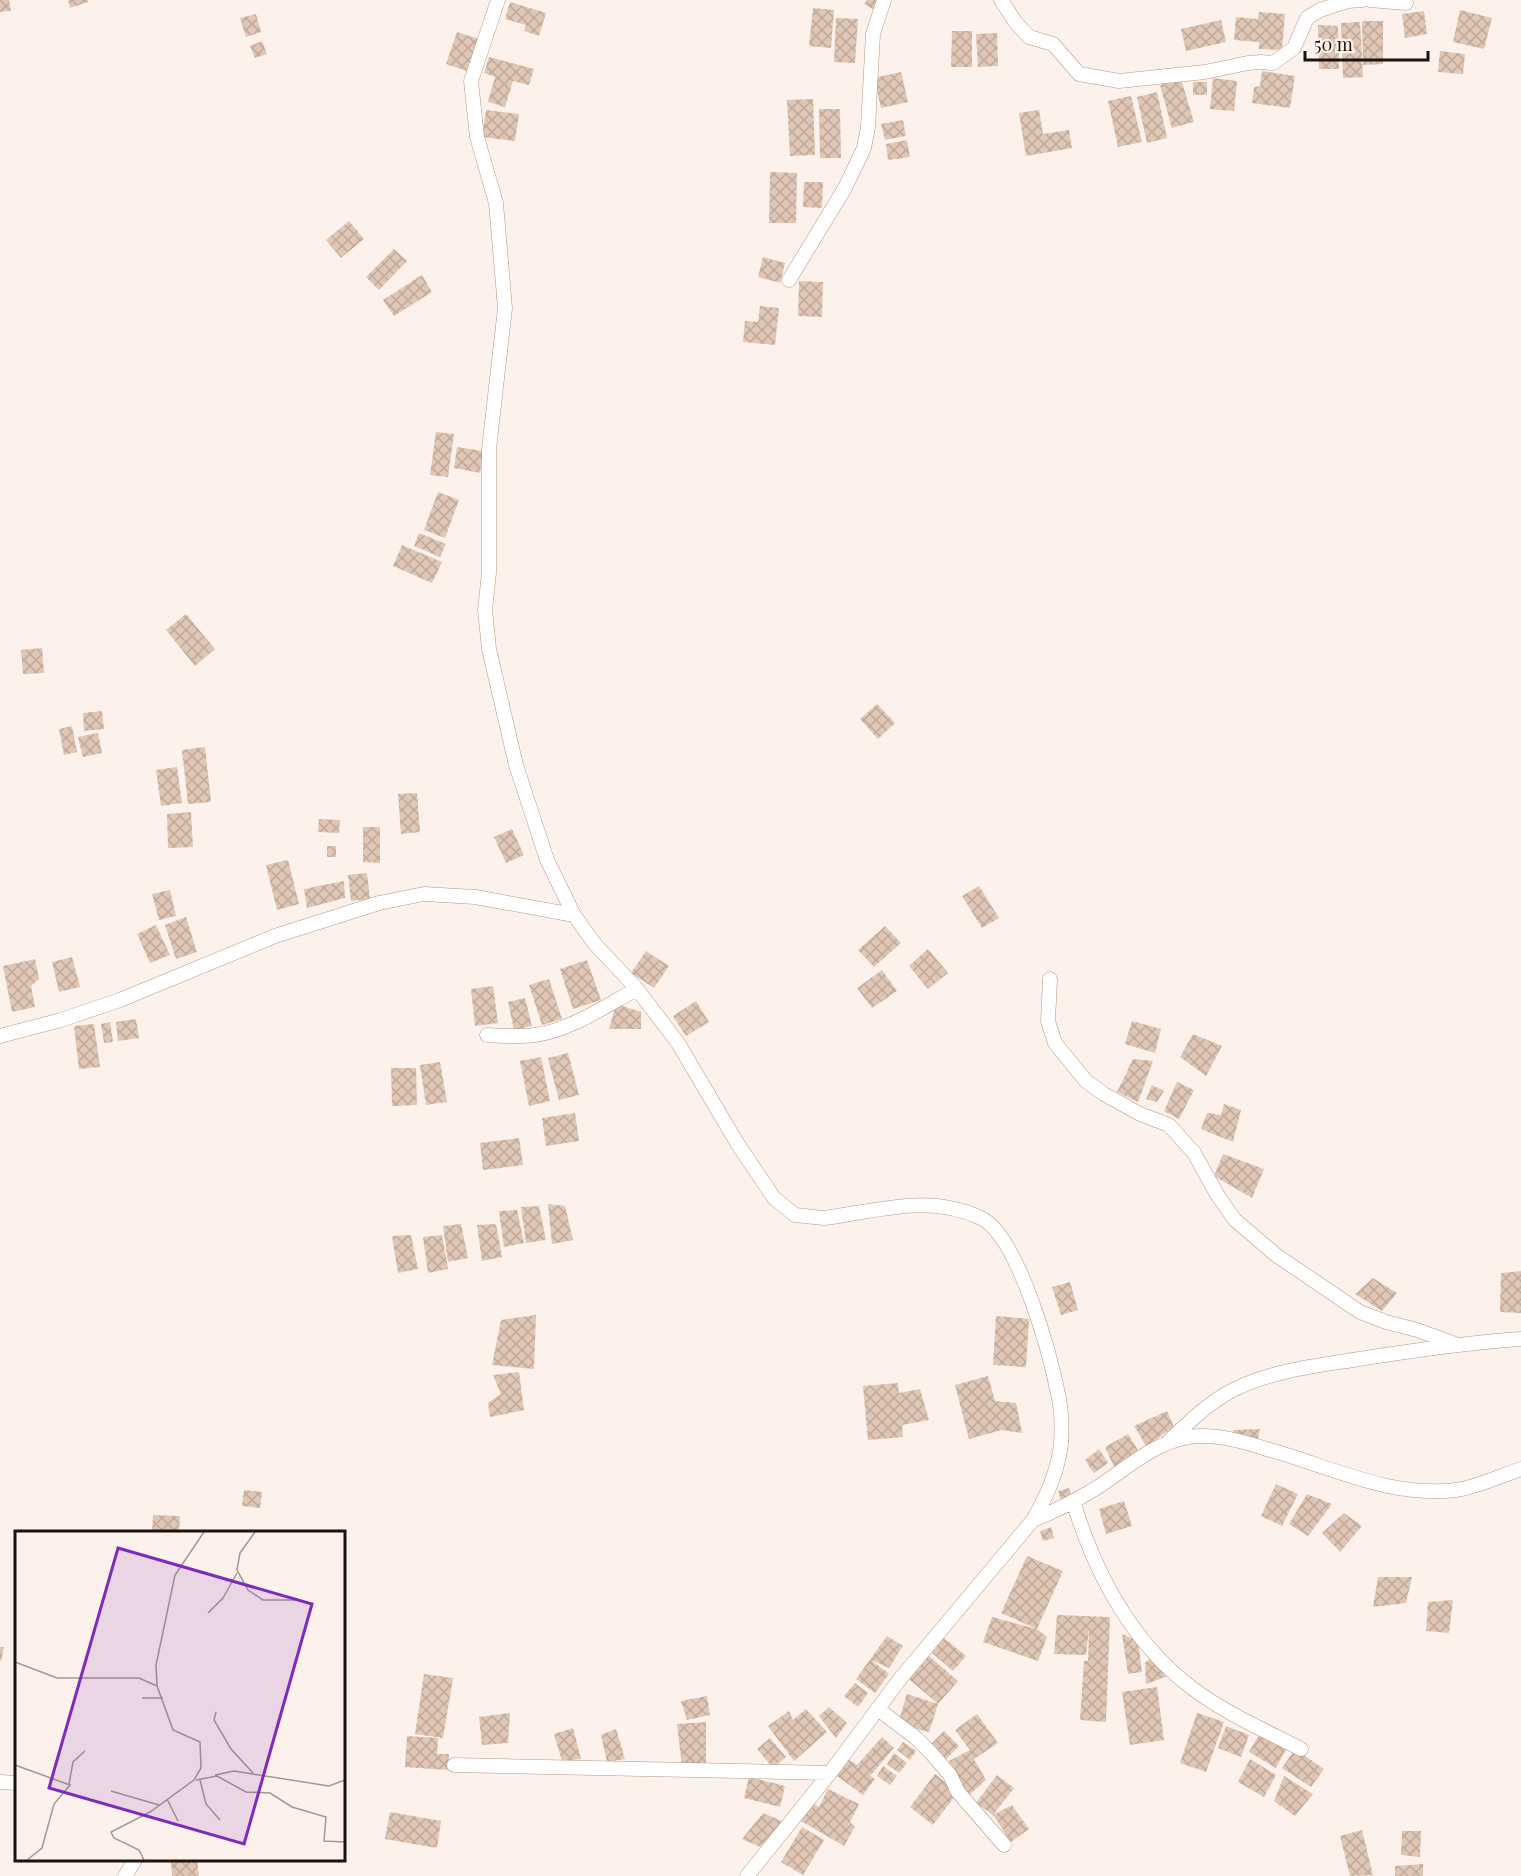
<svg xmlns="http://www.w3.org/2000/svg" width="1521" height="1876" font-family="'Playfair Display',serif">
<defs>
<pattern id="building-cross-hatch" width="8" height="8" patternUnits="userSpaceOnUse" patternTransform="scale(1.5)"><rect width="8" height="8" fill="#e0c6b4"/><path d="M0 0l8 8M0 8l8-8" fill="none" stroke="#c0a99a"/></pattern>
</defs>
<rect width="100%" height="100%" fill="#fdf2eb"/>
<!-- building -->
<path fill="url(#building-cross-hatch)" d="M0,0H9L11,11L0,12Z
M68,0H88V2L70,8Z
M867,0H878L873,9L864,4Z
M510,2L546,13L539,36L524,31L526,25L505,19Z
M813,8L834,10L831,48L809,46Z
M1460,10L1492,18L1484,49L1453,42Z
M1424,11L1427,34L1405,38L1402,14Z
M1259,12L1285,14L1282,50L1259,49V42L1234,40L1236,17L1258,19Z
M256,14L261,32L246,37L240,18Z
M836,18L858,19L855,63L834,62Z
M1221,20L1226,42L1186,51L1181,29Z
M1362,21H1383V64L1363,65Z
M1360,22L1363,77L1343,78L1341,23Z
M1318,25L1338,26L1339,69H1319Z
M952,31H972V67H951Z
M457,32L479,39L467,71L446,64Z
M997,33L998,66L978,67L976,34Z
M262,41L267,54L255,58L250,46Z
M1440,51L1465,54L1463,74L1438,72Z
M489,57L534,69L529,85L513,81L505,107L488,102L495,77L484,73Z
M1262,71L1295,76L1290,108L1252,103L1254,87L1260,86Z
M901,72L908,102L881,108L874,78Z
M1213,78L1237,81L1234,111L1210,109Z
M1181,79L1194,122L1172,128L1160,85Z
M1193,82H1207V95H1193Z
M1157,92L1167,138L1147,143L1137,97Z
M1131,96L1142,142L1118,147L1108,101Z
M813,99L815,155L790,156L787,100Z
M819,109H840L841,158H820Z
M486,110L519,114L515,141L482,137Z
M1039,110L1043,134L1069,130L1072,148L1026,156L1019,113Z
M903,120L906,136L885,140L881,124Z
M907,140L910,157L888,160L886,144Z
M770,172L797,173L796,223H769Z
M804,182H823L822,208L803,207Z
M349,221L364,239L341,258L326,240Z
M394,249L407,261L379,290L366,277Z
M763,257L785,263L780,283L758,277Z
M422,275L432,292L394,316L383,300Z
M799,281L823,282L822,317L798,316Z
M760,306L779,308L775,345L743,342L745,321L758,322Z
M436,432L454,434L448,477L430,475Z
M457,447L483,451L480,473L454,468Z
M438,492L459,500L445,538L424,530Z
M419,533L446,544L440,557L414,546Z
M402,545L442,562L432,583L393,566Z
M186,614L215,649L195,666L166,630Z
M42,648L44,673L23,674L21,650Z
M877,704L895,723L878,739L860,719Z
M102,711L104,729L84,731L83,713Z
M72,726L77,752L64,755L59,729Z
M98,733L102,753L83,757L78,737Z
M205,747L211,802L188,804L182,750Z
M177,767L182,803L161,806L156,770Z
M417,793L420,832L401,834L398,794Z
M191,812L193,847L168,848L167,814Z
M319,819L340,820L339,833L318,832Z
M363,827H380V863L363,862Z
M512,829L524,855L506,863L494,837Z
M327,846H336V857H327Z
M288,860L299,904L277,910L266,865Z
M367,873L370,899L351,901L348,875Z
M344,881L345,898L307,908L304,889Z
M979,886L999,918L982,928L962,896Z
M170,890L176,916L159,920L152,894Z
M186,917L197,952L176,959L165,925Z
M156,925L170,955L150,963L137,934Z
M885,926L901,943L874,967L858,950Z
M928,949L948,973L928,989L909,966Z
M646,951L669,966L654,988L631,973Z
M72,957L80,987L59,992L52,962Z
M35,959L39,979L31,986L35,1007L12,1012L3,966Z
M587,960L601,1000L573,1009L560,969Z
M882,970L897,991L872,1008L857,988Z
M549,979L562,1019L542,1025L529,985Z
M493,986L498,1023L475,1026L471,989Z
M525,998L532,1026L514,1030L508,1002Z
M696,1001L709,1022L686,1036L673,1016Z
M616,1004L641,1012V1029H609Z
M136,1019L139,1038L118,1041L116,1022Z
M1132,1021L1161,1029L1155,1053L1125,1044Z
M110,1022L113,1042L104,1043L101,1024Z
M94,1024L100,1067L79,1069L74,1026Z
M1193,1034L1222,1046L1206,1076L1180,1057Z
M568,1053L579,1095L559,1100L548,1058Z
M541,1057L550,1101L529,1106L520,1061Z
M1133,1059L1153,1061L1138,1102L1117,1092Z
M440,1062L447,1102L426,1105L420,1065Z
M391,1068H416L417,1105L392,1106Z
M1177,1082L1194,1090L1179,1119L1164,1111Z
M1152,1085L1164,1091L1157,1102L1146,1099Z
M1224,1104L1241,1110L1233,1142L1201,1129L1207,1113L1221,1115Z
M575,1113L579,1141L546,1146L542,1118Z
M519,1138L523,1165L483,1170L480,1143Z
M1223,1154L1264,1169L1252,1198L1214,1176Z
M548,1204L565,1206L573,1240L552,1244Z
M539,1206L546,1240L526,1243L521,1207Z
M517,1210L524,1243L504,1247L499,1211Z
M461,1224L468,1258L448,1262L443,1226Z
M496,1224L502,1257L482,1261L477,1225Z
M411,1235L418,1269L398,1273L392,1236Z
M442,1235L448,1269L428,1273L423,1237Z
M1521,1271V1313L1500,1312L1501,1273Z
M1373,1278L1397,1293L1382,1311L1355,1294Z
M1070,1282L1078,1310L1061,1315L1052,1287Z
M536,1315L534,1369L492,1365L501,1320Z
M996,1316L1029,1319L1026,1367L993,1365Z
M519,1372L524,1410L490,1417L488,1403L501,1394L493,1375Z
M988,1376L995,1401L1016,1403L1022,1433L1002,1430L969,1439L955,1385Z
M898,1383L899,1393L920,1389L929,1420L902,1425L903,1437L868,1440L863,1386Z
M1167,1411L1174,1427L1146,1446L1134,1426Z
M1260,1429L1258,1439L1232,1435L1234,1430Z
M1128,1434L1139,1452L1115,1469L1105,1447Z
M1099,1449L1108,1463L1094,1473L1085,1460Z
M1276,1484L1298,1494L1282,1526L1261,1516Z
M1069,1488L1073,1500L1062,1503L1058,1491Z
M244,1490L262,1492L260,1508L242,1506Z
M1307,1494L1332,1504L1308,1536L1289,1524Z
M1124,1501L1132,1526L1106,1534L1099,1509Z
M1344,1513L1362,1526L1340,1552L1322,1533Z
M153,1515L180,1516L179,1532H152Z
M1051,1527L1054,1538L1043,1541L1040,1531Z
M1027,1556L1063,1571L1037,1629L1001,1613Z
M1378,1577H1412L1406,1603L1373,1607Z
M1453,1600L1449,1633L1426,1631L1428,1602Z
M1057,1615L1110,1617L1106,1722L1080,1720L1084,1661H1088L1089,1628L1086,1655L1054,1654Z
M992,1617L1037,1629L1047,1637L1038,1661L983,1642Z
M1122,1634L1138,1641L1142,1672L1128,1674Z
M887,1636L903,1646L889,1668L871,1660L889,1674L875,1693L856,1679Z
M944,1638L966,1656L953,1671L932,1653Z
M0,1647H4L1,1661H0Z
M929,1656L958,1681L938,1704L909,1679Z
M1150,1659L1168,1676L1146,1684L1145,1663Z
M424,1674L453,1678L443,1738L415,1734Z
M855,1683L868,1693L858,1707L844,1696Z
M1157,1687L1164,1740L1130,1745L1122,1692Z
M907,1694L938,1704L929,1732L898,1724Z
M707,1696L710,1715L687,1720L681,1701Z
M829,1707L847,1723L836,1738L819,1716Z
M806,1709L827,1732L794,1761L768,1726L789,1711L793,1720Z
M510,1713L508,1743L482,1745L479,1717Z
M1197,1713L1224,1722L1206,1772L1180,1763Z
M977,1714L998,1743L974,1759L986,1780L968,1796L949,1761L970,1750L955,1730Z
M706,1722V1765L682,1766L677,1724Z
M1226,1726L1249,1735L1241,1757L1218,1748Z
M573,1728L581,1759L562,1761L554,1734Z
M616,1729L625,1759L607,1762L601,1735Z
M944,1731L959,1746L946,1759L931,1744Z
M1259,1735L1286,1749L1276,1768L1249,1752Z
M407,1736L438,1738L437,1754H449L448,1770L405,1767Z
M882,1737L894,1748L870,1776L875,1779L863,1795L837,1776L849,1760L857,1765Z
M770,1738L786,1757L773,1768L757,1749Z
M903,1742L916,1751L910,1760L897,1750Z
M1295,1749L1324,1769L1311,1787L1282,1768Z
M894,1753L907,1763L899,1773L887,1764Z
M1250,1759L1276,1775L1264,1797L1238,1782Z
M883,1766L897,1776L890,1785L877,1776Z
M935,1774L958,1792L933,1825L910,1807Z
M997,1775L1014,1788L993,1815L976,1803Z
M1284,1776L1313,1794L1295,1816L1274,1801Z
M749,1777L785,1786L780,1807L744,1798Z
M828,1789L859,1804L850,1822L855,1827L844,1846L801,1821L813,1803L819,1807Z
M1012,1805L1029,1829L1011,1842L993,1815Z
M390,1812L441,1821L437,1848L385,1839Z
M763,1813L782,1821L760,1847L742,1839Z
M802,1827L824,1840L803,1875L781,1862Z
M1362,1830L1373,1875L1350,1876L1340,1836Z
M1402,1831H1421L1420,1857L1401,1855Z
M171,1860H197L199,1876H172Z
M1423,1864V1876H1395V1866Z"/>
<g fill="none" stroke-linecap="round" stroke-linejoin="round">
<!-- street casing -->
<g stroke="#b19887" stroke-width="15">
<path id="street" d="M498,0L471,81L477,137L496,203L505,308L489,449V573L485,610L489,649L516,765L547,860L574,915L594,943L637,989L678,1043L737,1143L774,1198L795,1215L824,1218C879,1211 929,1193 981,1218C1018,1236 1050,1353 1058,1394C1062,1410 1062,1427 1061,1444C1058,1472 1047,1496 1033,1520L900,1679L830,1773L747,1876
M1001,0L1016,23L1029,37L1053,44L1079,74L1119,81L1205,72L1248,63L1261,62L1273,63L1294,48L1307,18L1320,10L1348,1L1362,0
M1370,0L1406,3
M789,280L845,188L864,148L868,127L873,34L884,0
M1050,979L1048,1021L1055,1043L1086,1081L1104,1094L1140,1114L1169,1125L1194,1153L1218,1196L1235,1220L1276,1255L1360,1312L1386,1322L1417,1330L1458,1345
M487,1035C503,1036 519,1037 535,1035C571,1030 605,1006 637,989
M0,1036L61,1020L120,1000L275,936L379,903L424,894L475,897L574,915
M1169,1441C1190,1421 1210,1401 1237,1388C1273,1371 1314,1366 1353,1360C1409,1351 1464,1343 1521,1339
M1073,1501C1095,1573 1131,1642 1192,1688C1225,1713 1264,1730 1301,1749
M1033,1520C1056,1511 1077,1500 1098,1487C1127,1468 1155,1442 1189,1437C1216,1433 1245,1442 1270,1450C1332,1467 1390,1498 1456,1490C1478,1487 1500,1476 1521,1469
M878,1709L916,1738L932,1754L950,1775L958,1792L1004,1845
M454,1765L830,1773
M0,1782L16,1783
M125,1876L135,1860"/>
</g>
<!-- street -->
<use href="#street" stroke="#fff" stroke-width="14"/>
</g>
<!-- overview -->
<g transform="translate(15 1531)">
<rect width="330" height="330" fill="#fdf2eb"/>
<path fill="none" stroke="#a39992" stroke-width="1.5" d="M240,1L225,22L222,39L233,59L248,69H283M193,82L208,67L222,42M0,131L42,147H124L142,155M127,167H148M201,181L199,189L216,218L238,242M0,234L55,254L39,273L27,317L12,329M200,244L219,240L314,255L330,249M181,249L202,245L231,261L255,262L277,276L311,286L309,310L330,311M185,249L191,273L205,289M54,253L58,231L70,220M96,260L144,274M152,268L163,290M129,329L124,319L99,307L96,301L135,281L179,249L186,237L185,211L158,199L142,155L141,134L160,44L189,1"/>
<path fill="#7b2cbf" fill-opacity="0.15" stroke="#7b2cbf" stroke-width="3" d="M103,17L297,73L229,313L34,257Z"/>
<rect width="330" height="330" fill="none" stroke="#1c130d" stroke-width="3"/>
</g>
<!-- scale -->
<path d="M1305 51v9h123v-9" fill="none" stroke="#1c130d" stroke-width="3"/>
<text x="1314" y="51" font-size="18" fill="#1c130d" stroke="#fdf2eb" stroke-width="4.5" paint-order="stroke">50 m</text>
</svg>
